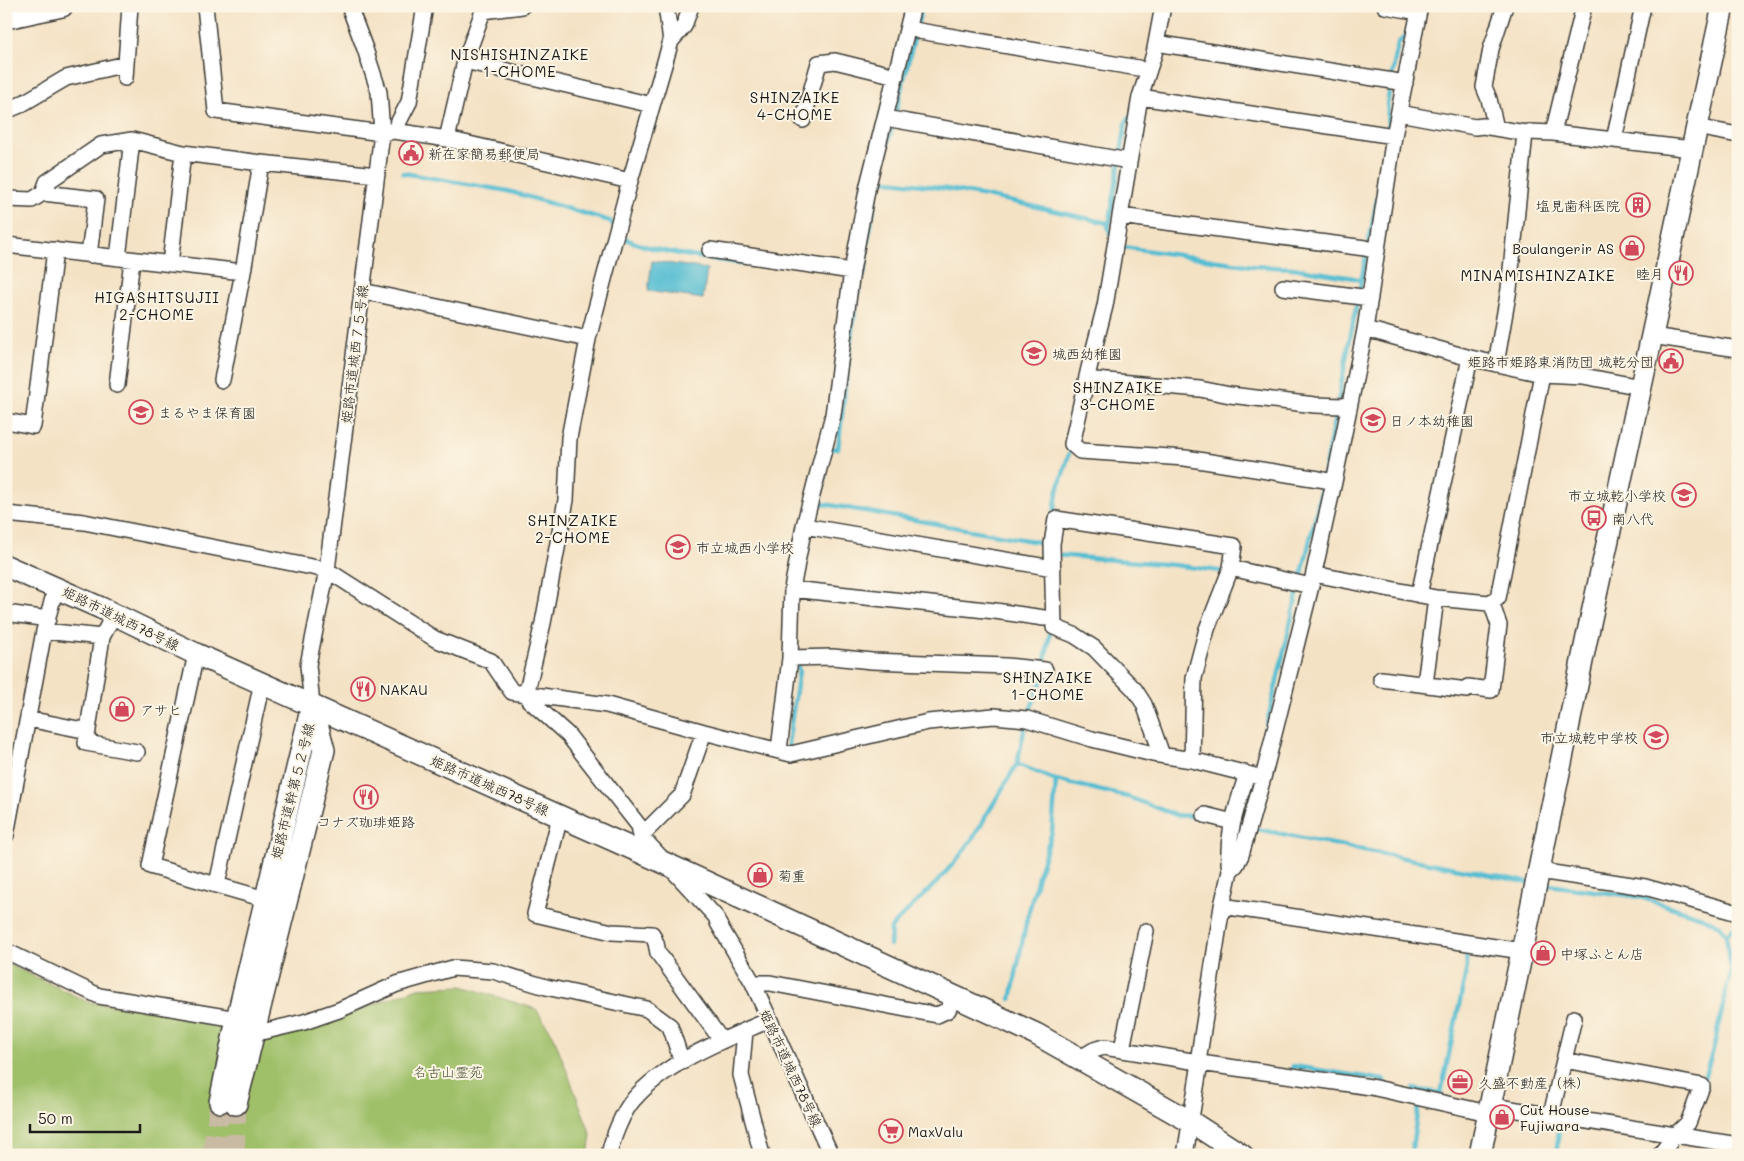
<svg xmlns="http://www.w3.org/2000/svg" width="1744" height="1161" font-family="Mali,'Klee One',sans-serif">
<rect width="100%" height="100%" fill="#fcf5e5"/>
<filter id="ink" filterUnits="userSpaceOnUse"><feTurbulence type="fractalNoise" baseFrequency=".02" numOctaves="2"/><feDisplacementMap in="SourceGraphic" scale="10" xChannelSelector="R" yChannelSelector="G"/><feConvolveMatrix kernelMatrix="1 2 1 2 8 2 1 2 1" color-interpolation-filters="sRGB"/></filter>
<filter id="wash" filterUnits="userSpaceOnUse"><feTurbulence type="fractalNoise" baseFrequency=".0096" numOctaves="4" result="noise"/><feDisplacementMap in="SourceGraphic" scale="20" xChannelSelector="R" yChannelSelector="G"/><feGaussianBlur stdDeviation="1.12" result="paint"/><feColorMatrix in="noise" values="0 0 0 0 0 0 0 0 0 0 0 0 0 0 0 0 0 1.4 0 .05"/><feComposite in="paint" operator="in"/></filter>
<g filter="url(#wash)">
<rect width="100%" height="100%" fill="#f4e2c5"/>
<!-- green -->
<path fill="#9fc069" stroke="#5e6e42" d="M6,963L88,1002L215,1019L266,1032L307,1029L418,988L462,986L536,1009L554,1037L591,1135L588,1155H6Z"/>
<!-- water -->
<path fill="#54bdd2" stroke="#386c77" d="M652,261L707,269L703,299L648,291Z"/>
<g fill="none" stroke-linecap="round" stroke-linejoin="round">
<!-- stream -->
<path stroke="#54bdd2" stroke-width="4.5" d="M1390,130C1384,116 1390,115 1387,104L1398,43L1407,35L1411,13
M403,173L508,191L610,221L614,226
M879,180C956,187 1032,206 1107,223L1111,236
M1109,226L1126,122L1131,115
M620,234C634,252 740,263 767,266
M1117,246L1253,266L1293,268L1354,278L1361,281
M830,451V448L838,449L852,330L860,281C865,275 867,263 865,255L879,180L922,6
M819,503L1049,544
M816,509L819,503L825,474
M1053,518L1057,493L1069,454
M1055,555L1174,565L1227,572
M791,750L788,744L799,671L796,660
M1017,764L1056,780L1128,797L1176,815L1202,817
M1250,796L1316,514L1377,199
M1252,828L1531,883
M1541,884L1640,897L1702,917L1720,926L1726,935L1731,970L1738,982
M1726,935L1733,928H1738
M890,945L891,929L894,924L936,883L959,857L973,838L1017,764L1026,721L1041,682L1051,628
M1011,999L1026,923L1038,876L1052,832L1056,780
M1291,1071L1293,1066L1384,1080L1383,1084H1386
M1702,1085L1713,1050L1731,970
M1413,1089L1441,1093L1467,967L1466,948
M1411,1155L1419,1101
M1556,1155L1560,1123"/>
</g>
</g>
<g filter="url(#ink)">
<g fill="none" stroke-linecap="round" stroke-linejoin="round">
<!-- secondary-tunnel -->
<path stroke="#c9baa3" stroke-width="21" stroke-dasharray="21 11" stroke-linecap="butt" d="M213,1155L220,1102
M234,1155L236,1104"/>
<!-- street casing -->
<g stroke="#3c3a35" stroke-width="18">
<path id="street" d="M205,6L216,111L382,133L394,131L447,139L630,181
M666,6L671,41L630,181L588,339L569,438L566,500L543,623L526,695L529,700L568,735L639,826L641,836L716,917L718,923L753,983L831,1155
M1163,6L1154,54L1140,97L1105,306L1089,368L1072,444L1080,451L1185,458L1319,479L1334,482
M1385,6L1419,12
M908,27L919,31L1138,68
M671,41L684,26L691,6
M1156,43L1405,83
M465,61L652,105
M125,78L130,6
M1140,97L1394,136
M6,111L20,105L66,78L126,64
M1399,113L1475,127L1483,126L1525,133L1529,132L1553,133L1692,149
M885,118L1129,161
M803,120L819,63L835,61L896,76
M1696,127L1738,135
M1496,128L1489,99L1484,87L1491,49L1505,6
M394,131L409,102L425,6
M1553,133L1584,6
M447,139L465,61L483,11L522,6
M1614,140L1643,6
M43,193L47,182L101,145L132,140L183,153L261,163L377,175
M6,199L32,200L43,193L96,199L89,255
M1120,216L1365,248L1377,251
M6,245L243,272
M710,250L852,271
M118,258L132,140
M170,264L183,153
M1283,287L1370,298
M362,291L588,339
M1365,330L1377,332L1470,358L1542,374L1583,376L1641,387
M1652,336L1738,349
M1496,364L1509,289L1525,133
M1087,377L1095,380L1200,389L1230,395L1315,405L1343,406L1349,409
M222,380L243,272L261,163
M117,385L132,260
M6,421L33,426L55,250
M6,514L84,522L327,570L435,639L491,661L512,692L607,705L704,732L791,754L928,722L994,716L1027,719L1092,739L1153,754L1192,760L1263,778
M804,526L1053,568
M1231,568L1311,586
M1314,574L1436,598L1489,603L1498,598L1542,374
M792,589L995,611L1044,618
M1419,595L1470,358
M6,613L48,619
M114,614L102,637L86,743L137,752
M44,631L102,637
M196,654L150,866L265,899
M790,658L833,657L872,661L1006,666L1045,670
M1381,679L1467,690L1468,687L1491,690L1499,625L1491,602
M1425,684L1436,598
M312,705L308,665L327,570L382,133L379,92L365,49L349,6
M28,719L88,731
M779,750L790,658L792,589L804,526L833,415L852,271L868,185L913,6
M1162,755L1144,704L1135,690L1094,648L1074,635L1054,627L1052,544L1056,519L1234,546L1231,568L1207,629L1194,678L1192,760
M1205,815L1233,822
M560,817L535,914L612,932L652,934L656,943L658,953L722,1041
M6,835L44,631L56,587
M641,836L682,795L704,732
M1230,871C1225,840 1236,809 1245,780V773
M1539,871L1645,887L1738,913
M217,884L262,683
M1222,906L1522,951
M6,951L99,996L237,1019
M753,983H770L937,1015L948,1010L955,996
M745,1031L741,1075L762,1155
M253,1034L304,1022L339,1010L397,984L453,968L493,971L546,987L647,1009L670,1026L682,1062
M1122,1049L1146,931
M1079,1059L1094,1050L1104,1047L1198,1062
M1564,1060L1702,1086L1688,1123L1675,1135L1660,1155
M1200,1063L1371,1087L1488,1113L1499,1107L1738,1145
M1551,1115L1574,1018
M609,1155C612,1139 623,1111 634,1099C667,1061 724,1040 769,1020
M1185,1155L1200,1063L1198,1062L1222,906L1230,871L1236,865L1241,855L1263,778L1311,586L1334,482L1365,330L1394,136L1420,6"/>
</g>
<!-- secondary casing -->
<g stroke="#3c3a35" stroke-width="24">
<path id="secondary" d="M6,18L62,6
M6,566L101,608L196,654L669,865L1036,1034L1191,1122L1242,1155
M220,1102L237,1019L311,710
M236,1104L324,750L312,705
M1480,1155L1587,637L1723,6"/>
</g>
<!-- street -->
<use href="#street" stroke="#fff" stroke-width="15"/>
<!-- secondary -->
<use href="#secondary" stroke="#fff" stroke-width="21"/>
</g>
</g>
<!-- icons -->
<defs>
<g id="civic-ring" transform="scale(1.25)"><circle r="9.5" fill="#fcf5e5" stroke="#d1495b" stroke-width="1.5"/><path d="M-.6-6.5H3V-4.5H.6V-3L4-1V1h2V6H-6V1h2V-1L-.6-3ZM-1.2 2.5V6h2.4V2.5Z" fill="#d1495b"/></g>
<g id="building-ring" transform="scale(1.25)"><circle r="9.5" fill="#fcf5e5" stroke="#d1495b" stroke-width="1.5"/><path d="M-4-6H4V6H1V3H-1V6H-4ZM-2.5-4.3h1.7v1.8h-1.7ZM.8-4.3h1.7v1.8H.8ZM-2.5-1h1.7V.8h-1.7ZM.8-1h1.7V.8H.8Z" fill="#d1495b"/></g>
<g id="shop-ring" transform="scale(1.25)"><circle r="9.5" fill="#fcf5e5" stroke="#d1495b" stroke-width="1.5"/><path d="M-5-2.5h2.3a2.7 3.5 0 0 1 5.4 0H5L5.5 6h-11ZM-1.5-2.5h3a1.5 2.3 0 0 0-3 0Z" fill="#d1495b"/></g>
<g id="restaurant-ring" transform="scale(1.25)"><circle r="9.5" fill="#fcf5e5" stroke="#d1495b" stroke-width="1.5"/><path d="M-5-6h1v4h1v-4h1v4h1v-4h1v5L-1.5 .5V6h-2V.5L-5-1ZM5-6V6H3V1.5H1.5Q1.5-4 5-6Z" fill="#d1495b"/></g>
<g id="school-ring" transform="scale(1.25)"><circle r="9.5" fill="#fcf5e5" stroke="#d1495b" stroke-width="1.5"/><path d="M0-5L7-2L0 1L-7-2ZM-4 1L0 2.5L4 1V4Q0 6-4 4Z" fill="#d1495b"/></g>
<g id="bus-ring" transform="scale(1.25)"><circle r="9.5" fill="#fcf5e5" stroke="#d1495b" stroke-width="1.5"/><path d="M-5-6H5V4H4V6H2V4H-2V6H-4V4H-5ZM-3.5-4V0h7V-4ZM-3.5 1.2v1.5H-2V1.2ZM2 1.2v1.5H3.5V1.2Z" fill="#d1495b"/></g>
<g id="office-ring" transform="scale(1.25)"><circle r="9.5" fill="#fcf5e5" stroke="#d1495b" stroke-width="1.5"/><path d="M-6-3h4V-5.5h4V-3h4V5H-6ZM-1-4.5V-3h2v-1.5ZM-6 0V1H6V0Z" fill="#d1495b"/></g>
<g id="supermarket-ring" transform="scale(1.25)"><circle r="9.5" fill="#fcf5e5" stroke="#d1495b" stroke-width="1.5"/><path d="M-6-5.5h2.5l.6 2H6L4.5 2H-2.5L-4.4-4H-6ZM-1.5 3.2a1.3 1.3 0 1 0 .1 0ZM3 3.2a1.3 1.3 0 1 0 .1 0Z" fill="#d1495b"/></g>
</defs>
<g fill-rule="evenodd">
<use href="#civic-ring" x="411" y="153"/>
<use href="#building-ring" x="1638" y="205"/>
<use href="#shop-ring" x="1632" y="248"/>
<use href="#restaurant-ring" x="1681" y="273"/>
<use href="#school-ring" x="1034" y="353"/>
<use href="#civic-ring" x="1671" y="361"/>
<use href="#school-ring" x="141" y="412"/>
<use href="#school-ring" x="1373" y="420"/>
<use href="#school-ring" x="1684" y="495"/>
<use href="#bus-ring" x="1594" y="518"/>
<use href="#school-ring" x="678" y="547"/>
<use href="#restaurant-ring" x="363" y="689"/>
<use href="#shop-ring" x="122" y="709"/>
<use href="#school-ring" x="1656" y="737"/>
<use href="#restaurant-ring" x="366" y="797"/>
<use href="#shop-ring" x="760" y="875"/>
<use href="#shop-ring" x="1543" y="953"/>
<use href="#office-ring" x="1460" y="1082"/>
<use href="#shop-ring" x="1502" y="1117"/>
<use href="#supermarket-ring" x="891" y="1131"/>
</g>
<g text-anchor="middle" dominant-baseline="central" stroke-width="4" stroke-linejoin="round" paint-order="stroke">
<!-- poi labels -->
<g font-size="14" fill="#1c1c1c" stroke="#fcf5e5" text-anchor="start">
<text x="428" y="153">新在家簡易郵便局</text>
<text x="1620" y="205" text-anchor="end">塩見歯科医院</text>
<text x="1614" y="248" text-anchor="end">Boulangerir AS</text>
<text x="1664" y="273" text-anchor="end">睦月</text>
<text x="1052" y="353">城西幼稚園</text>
<text x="1654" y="361" text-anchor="end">姫路市姫路東消防団 城乾分団</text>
<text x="158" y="412">まるやま保育園</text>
<text x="1390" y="420">日ノ本幼稚園</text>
<text x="1666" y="495" text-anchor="end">市立城乾小学校</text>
<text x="1612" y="518">南八代</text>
<text x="696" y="547">市立城西小学校</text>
<text x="380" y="689">NAKAU</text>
<text x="140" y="709">アサヒ</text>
<text x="1638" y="737" text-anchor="end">市立城乾中学校</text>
<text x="366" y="821" text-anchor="middle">コナズ珈琲姫路</text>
<text x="778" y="875">菊重</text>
<text x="1560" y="953">中塚ふとん店</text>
<text x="1478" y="1082">久盛不動産（株）</text>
<text x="1520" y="1109">Cut House<tspan x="1520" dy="16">Fujiwara</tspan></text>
<text x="908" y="1131">MaxValu</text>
</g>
<!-- street labels -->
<g font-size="14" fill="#1c1c1c" stroke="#fcf5e5">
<text transform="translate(354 354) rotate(-83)">姫路市道城西７５号線</text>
<text transform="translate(121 618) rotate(26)">姫路市道城西78号線</text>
<text transform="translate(490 785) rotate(24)">姫路市道城西78号線</text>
<text transform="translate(292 791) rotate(-76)">姫路市道幹第５２号線</text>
<text transform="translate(791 1068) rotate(65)">姫路市道城西78号線</text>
</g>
<!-- park labels -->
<g font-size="14" fill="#4a5537" stroke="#fcf5e5">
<text x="448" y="1071">名古山霊苑</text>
</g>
<!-- neighbourhood labels -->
<g font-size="15" letter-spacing="1" fill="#1c1c1c" stroke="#fcf5e5">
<text x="520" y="54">NISHISHINZAIKE<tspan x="520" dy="17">1-CHOME</tspan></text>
<text x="795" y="97">SHINZAIKE<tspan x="795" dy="17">4-CHOME</tspan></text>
<text x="1538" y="275">MINAMISHINZAIKE</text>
<text x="157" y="297">HIGASHITSUJII<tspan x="157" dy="17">2-CHOME</tspan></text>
<text x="1118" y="387">SHINZAIKE<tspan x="1118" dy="17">3-CHOME</tspan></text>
<text x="573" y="520">SHINZAIKE<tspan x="573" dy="17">2-CHOME</tspan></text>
<text x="1048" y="677">SHINZAIKE<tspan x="1048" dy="17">1-CHOME</tspan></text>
</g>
</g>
<!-- margin -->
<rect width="1744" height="1161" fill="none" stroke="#fcf5e5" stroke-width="25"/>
<!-- scale -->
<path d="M30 1124v8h110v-8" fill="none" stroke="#1c1c1c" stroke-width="2.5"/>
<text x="38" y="1124" font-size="15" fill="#1c1c1c" stroke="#fcf5e5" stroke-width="4" paint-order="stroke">50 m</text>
</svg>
